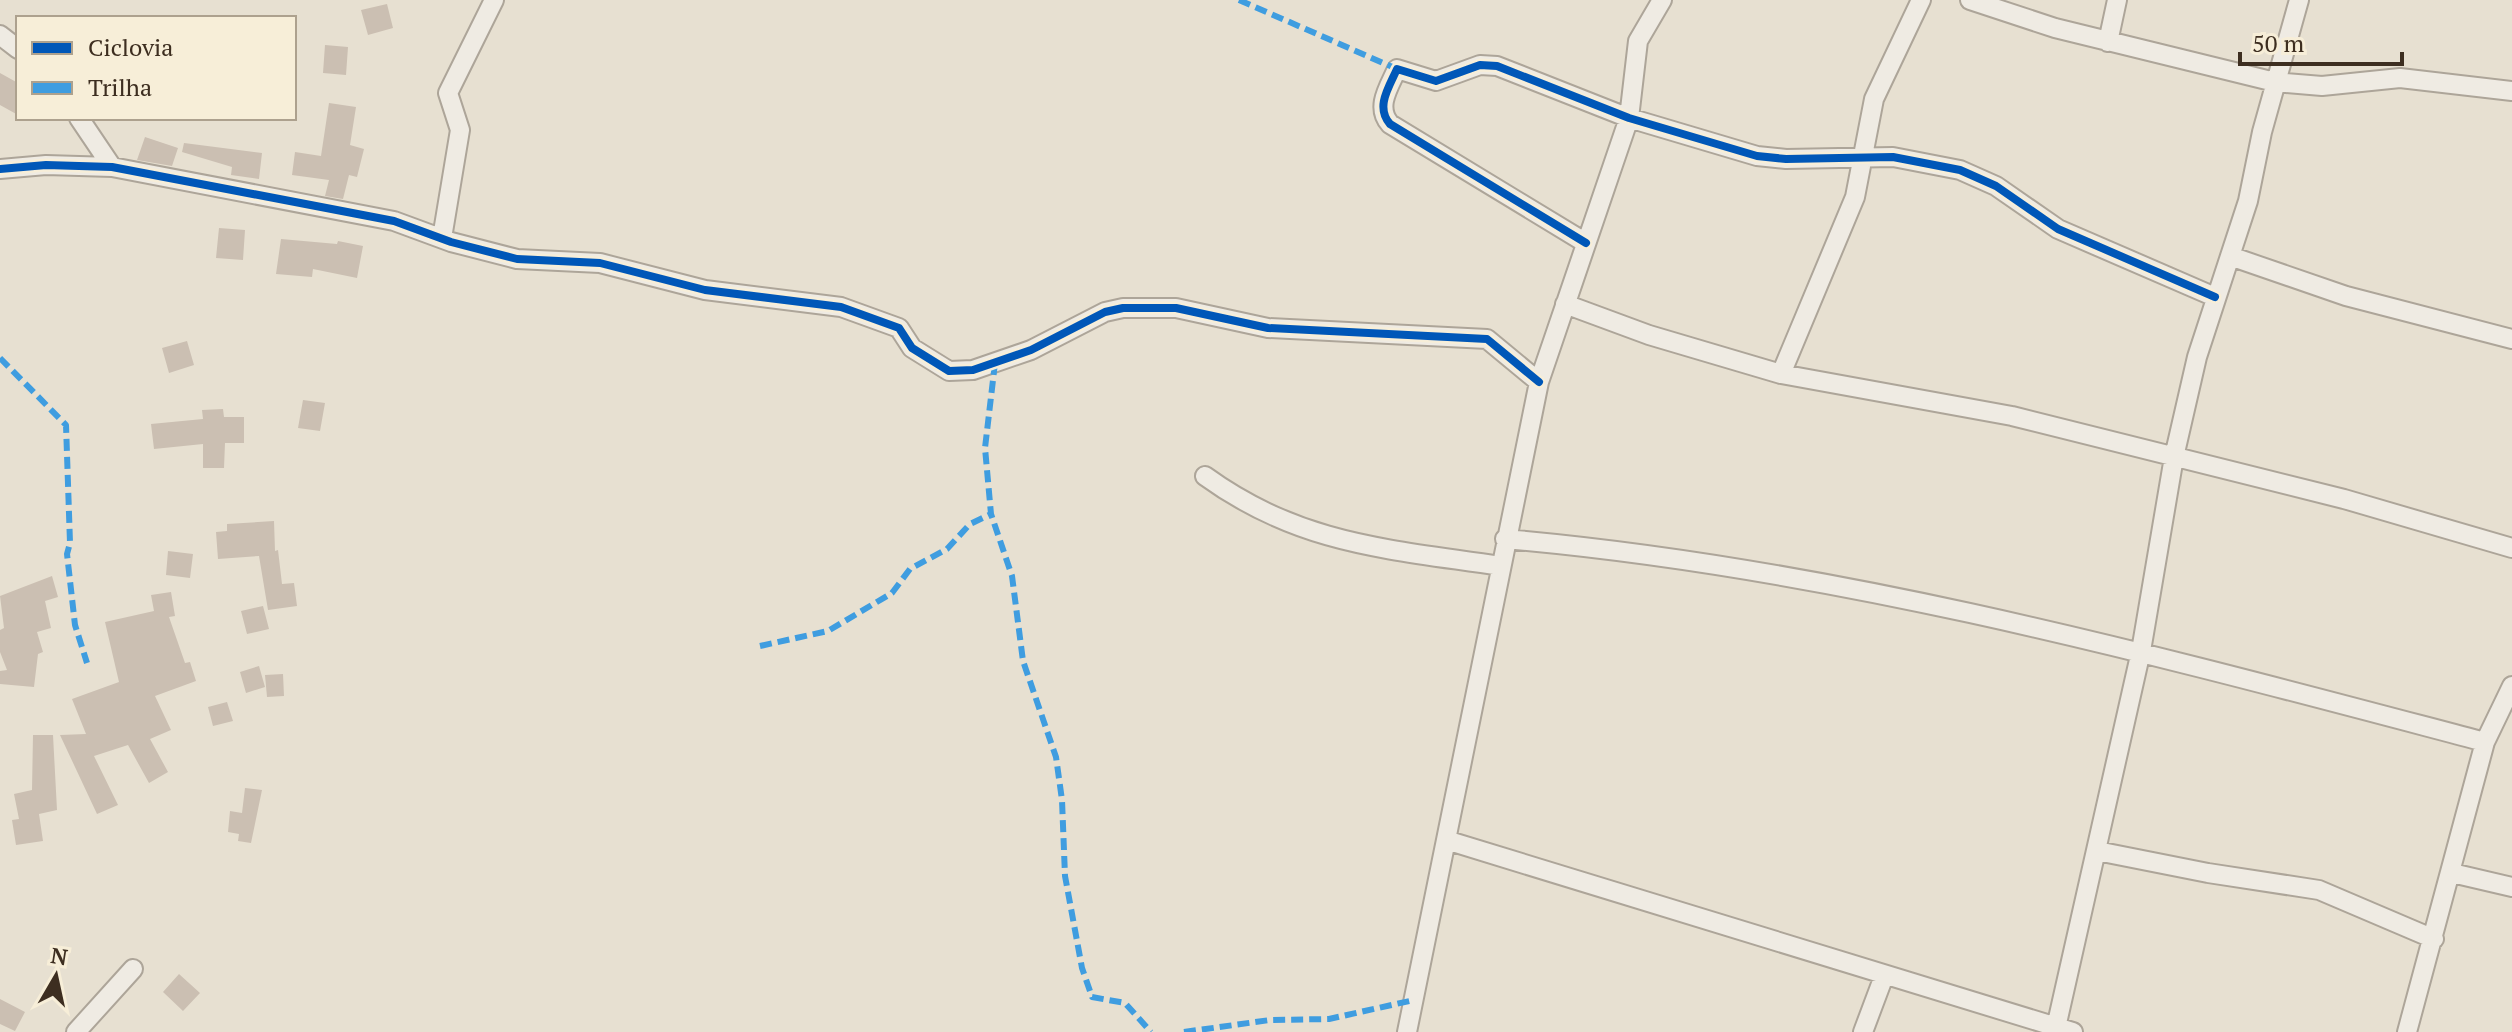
<svg xmlns="http://www.w3.org/2000/svg" width="2512" height="1032" font-family="'PT Serif',serif">
<rect width="100%" height="100%" fill="#e7e0d1"/>
<!-- building -->
<path fill="#cbbfb2" d="M387,4L393,28L368,35L361,10Z
M325,45L348,47L346,75L323,73Z
M0,73L18,83V115L0,105Z
M329,103L356,107L350,145L364,149L357,177L349,175L343,199L325,196L329,180L292,175L295,152L321,156Z
M145,137L178,148L172,166L137,160Z
M184,143L262,153L259,179L231,175L232,167L182,152Z
M219,228L245,230L243,260L216,258Z
M281,239L337,244L338,241L363,246L357,278L313,269L312,277L276,274Z
M187,341L194,365L169,373L162,348Z
M303,400L325,403L320,431L298,428Z
M223,409L224,417H244V443H225L224,468H203V444L154,449L151,424L203,419L202,410Z
M274,521L275,551L278,550L282,584L294,583L297,606L268,610L259,556L218,559L216,532L227,531V524Z
M168,551L193,554L190,578L166,575Z
M52,576L58,597L45,601L51,628L37,632L43,652L38,654L34,687L0,684V671L7,670L0,652V630L4,628L0,596Z
M171,592L175,616L169,617L185,663L190,662L196,681L155,696L171,730L150,739L168,772L149,783L128,745L94,756L118,805L97,814L60,735L86,734L72,699L119,682L105,622L154,611L151,595Z
M263,606L269,629L247,634L241,611Z
M259,666L265,687L246,693L240,672Z
M283,674L284,696L267,697L265,675Z
M227,702L233,721L213,726L208,707Z
M33,735H53L57,810L39,814L43,841L16,845L12,820L19,819L14,794L32,790Z
M245,788L262,790L251,843L238,841L239,834L228,832L230,811L242,813Z
M179,974L200,993L183,1011L163,992Z
M0,999L25,1012L15,1031L0,1024Z"/>
<g fill="none" stroke-linecap="round" stroke-linejoin="round">
<!-- street casing -->
<g stroke="#ada599" stroke-width="22">
<path id="street" d="M1970,0L2055,28L2275,82L2322,86L2400,78L2512,91
M0,35L18,49
M2108,42L2117,0
M79,118L112,167
M0,169L46,165L112,167L394,221L451,242L517,259L600,263L705,290L841,307L899,328L912,348L949,371L973,370L1031,350L1105,312L1123,308H1176L1268,328L1487,339L1539,382
M442,238L460,130L448,93L494,0
M1586,243L1390,124C1375,107 1389,87 1397,69L1436,81L1480,65L1497,66L1629,118L1757,156L1786,159L1893,157L1960,170L1996,186L2058,229L2215,297
M2230,256L2346,296L2512,339
M1565,304L1649,335L1781,374L2012,416L2344,499L2512,548
M1781,374L1855,197L1874,99L1921,0
M1205,476C1300,545 1389,549 1500,566
M1505,539C1839,568 2162,657 2485,742
M1446,840L2073,1032
M2097,851L2208,873L2319,890L2434,939
M2452,873L2512,887
M76,1032L133,969
M1407,1032L1539,382L1629,118L1638,41L1662,0
M1863,1032L1884,976
M2055,1032L2141,651L2174,457L2197,357L2248,201L2262,132L2299,0
M2407,1032L2485,742L2512,686"/>
</g>
<!-- street -->
<use href="#street" stroke="#efebe3" stroke-width="18"/>
<!-- quiet -->
<path stroke="#3f9de0" stroke-width="6" stroke-dasharray="12 6" stroke-linecap="butt" d="M1239,0L1397,69
M0,358L66,425L70,543L67,554L75,625L87,663
M995,363L985,448L991,514L1012,576L1023,661L1056,757L1062,800L1065,876L1082,968L1092,997L1125,1003L1151,1032
M760,646L828,631L892,593L910,569L947,549L970,524L991,514
M1184,1032L1270,1020L1329,1019L1414,1000"/>
<!-- cycleway casing -->
<g stroke="#f7eed8" stroke-width="13">
<path id="cycleway" d="M0,169L46,165L112,167L394,221L451,242L517,259L600,263L705,290L841,307L899,328L912,348L949,371L973,370L1031,350L1105,312L1123,308H1176L1268,328L1487,339L1539,382
M1586,243L1390,124C1375,107 1389,87 1397,69L1436,81L1480,65L1497,66L1629,118L1757,156L1786,159L1893,157L1960,170L1996,186L2058,229L2215,297"/>
</g>
<!-- cycleway -->
<use href="#cycleway" stroke="#0057b8" stroke-width="8"/>
</g>
<!-- legend -->
<rect x="16" y="16" width="280" height="104" fill="#f7eed8" stroke="#ada18e" stroke-width="2"/>
<rect x="32" y="42" width="40" height="12" fill="#0057b8" stroke="#ada18e" stroke-width="2"/>
<text x="88" y="56" font-size="24" fill="#3d2e20">Ciclovia</text>
<rect x="32" y="82" width="40" height="12" fill="#3f9de0" stroke="#ada18e" stroke-width="2"/>
<text x="88" y="96" font-size="24" fill="#3d2e20">Trilha</text>
<!-- north arrow -->
<g transform="translate(56 976) rotate(9)" stroke="#f7eed8" stroke-width="6" paint-order="stroke">
<path d="M0-6L14 30L0 20L-14 30Z" fill="#3d2e20"/>
<text y="-12" font-size="22" font-weight="bold" text-anchor="middle" fill="#3d2e20">N</text>
</g>
<!-- scale -->
<path d="M2240 52v12h162v-12" fill="none" stroke="#3d2e20" stroke-width="4"/>
<text x="2252" y="52" font-size="24" fill="#3d2e20" stroke="#f7eed8" stroke-width="6" paint-order="stroke">50 m</text>
</svg>
